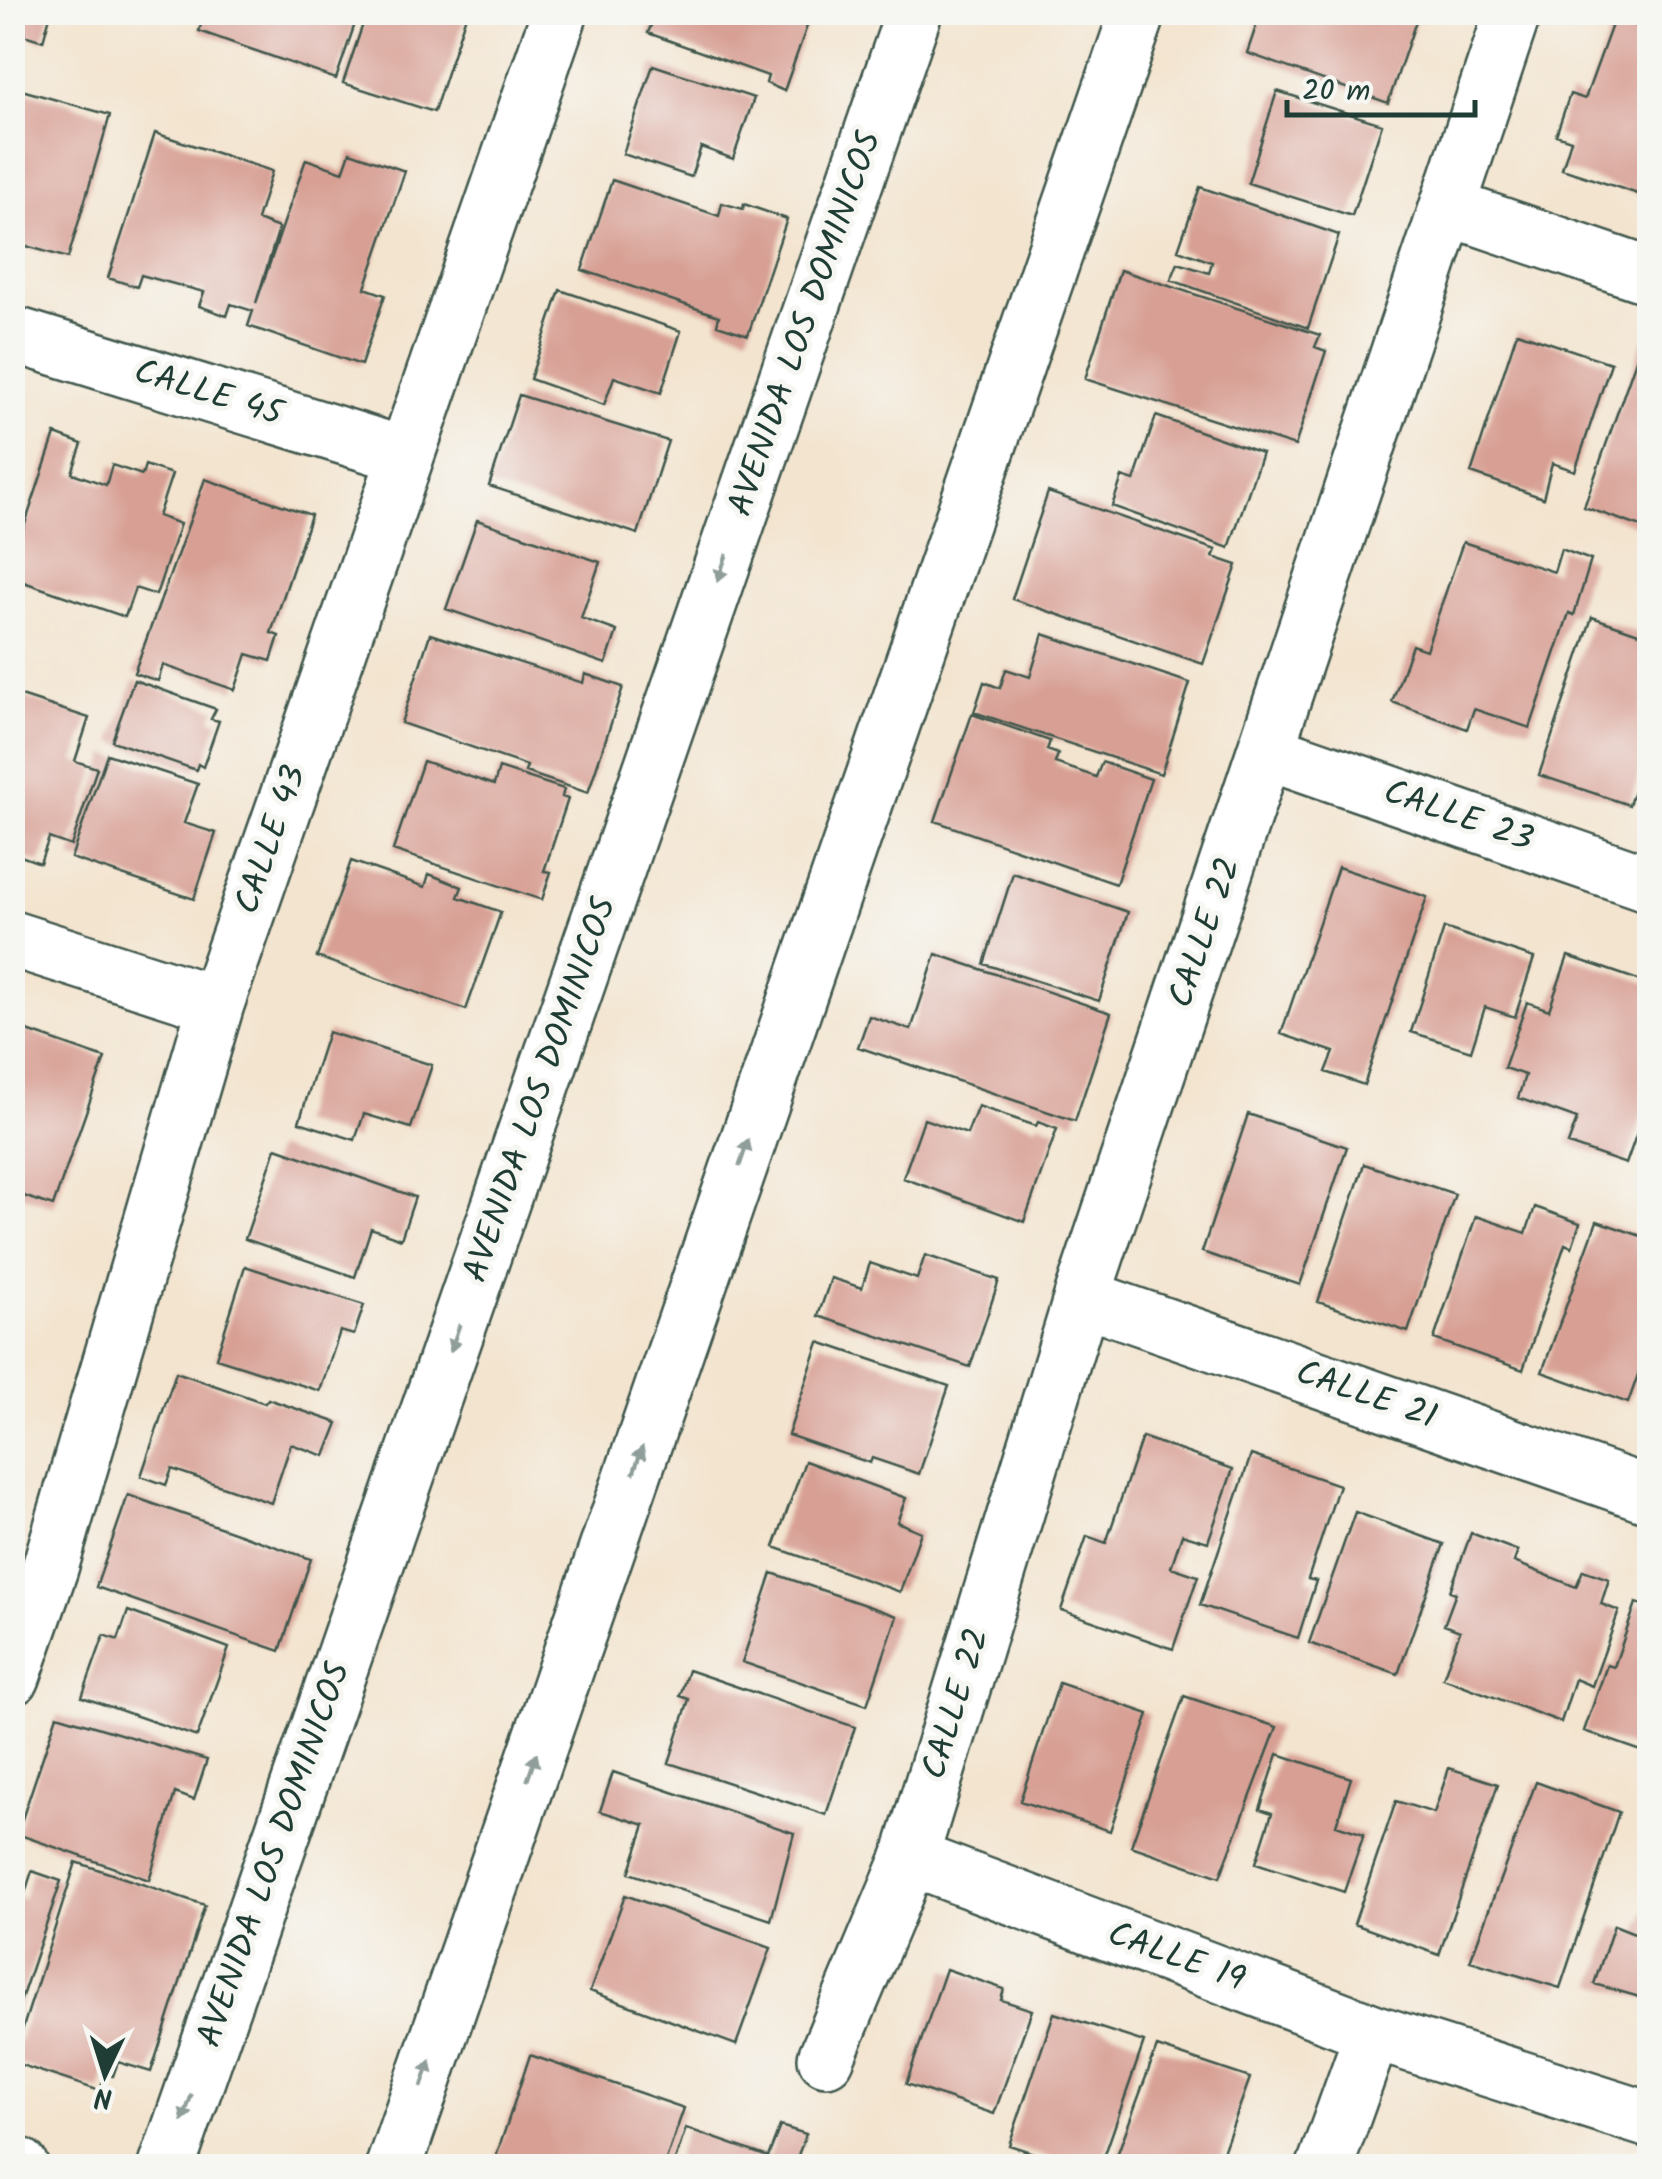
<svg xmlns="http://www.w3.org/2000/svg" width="1662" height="2179" font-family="Kalam,sans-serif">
<rect width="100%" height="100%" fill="#f6f6f2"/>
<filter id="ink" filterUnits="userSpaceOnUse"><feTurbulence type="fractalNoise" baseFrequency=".01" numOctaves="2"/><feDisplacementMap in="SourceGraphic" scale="20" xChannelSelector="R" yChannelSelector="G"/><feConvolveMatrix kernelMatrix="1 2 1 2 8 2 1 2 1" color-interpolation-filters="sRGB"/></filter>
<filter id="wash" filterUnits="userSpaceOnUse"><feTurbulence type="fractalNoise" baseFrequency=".0048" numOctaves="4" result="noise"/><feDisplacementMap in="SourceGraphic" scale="40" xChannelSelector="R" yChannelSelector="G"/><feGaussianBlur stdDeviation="2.25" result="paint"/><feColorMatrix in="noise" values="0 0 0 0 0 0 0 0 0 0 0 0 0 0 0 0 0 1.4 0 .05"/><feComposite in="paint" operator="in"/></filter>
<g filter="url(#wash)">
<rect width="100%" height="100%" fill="#f3e4cf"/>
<g id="blocks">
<!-- building -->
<path fill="#d8a095" d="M12,12H51L43,41L24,35L25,31L12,28Z
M205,12H359L336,79L199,31Z
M367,12H467L434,112L343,83Z
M656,12H812L784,91L766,83L768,76L648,33Z
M1261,12H1419L1388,103L1247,53Z
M1614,19L1650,30V198L1562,169L1571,140L1556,135L1570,94L1585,99Z
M653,65L754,98L733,159L701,147L691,177L623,154Z
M18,89L110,115L68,258L12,242V108Z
M1277,91L1382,124L1352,216L1248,183Z
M155,133L272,171L257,220L279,228L256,303L306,159L343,172L350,152L405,171L365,288L385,295L361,365L248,326L253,311L231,304L227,316L199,306L204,292L141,275L137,287L108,278Z
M612,180L719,216L722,203L743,209L744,204L787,219L748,335L717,325L719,316L582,270Z
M1200,187L1339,235L1308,328L1171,280L1178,263L1209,273L1212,262L1178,250Z
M1120,270L1320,335L1315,347L1326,351L1295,446L1085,379Z
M560,290L681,331L661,393L614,377L604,405L530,379Z
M1517,332L1611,363L1575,471L1552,463L1543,498L1471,473Z
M1643,340L1650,342V530L1584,507Z
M519,395L668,441L638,534L489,486Z
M1156,416L1262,453L1229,548L1112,506L1122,477L1134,481Z
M55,434L82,444L72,473L106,485L112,465L142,475L145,465L172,474L158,516L180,524L156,595L135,588L125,617L12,578V563Z
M205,479L311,515L271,633L279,636L271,661L247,654L235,690L163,665L158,681L134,673Z
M1048,492L1216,550L1213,557L1237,565L1203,664L1012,599Z
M477,520L600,562L581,618L617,631L606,664L446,609Z
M1463,542L1554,572L1561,549L1591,560L1574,615L1569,613L1530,728L1474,709L1467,729L1392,702L1412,645L1426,650Z
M1592,617L1650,637V744L1629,805L1539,775Z
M430,634L583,683L585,674L623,687L588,793L525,772L527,766L401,723Z
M1043,634L1190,683L1161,774L974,712L984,682L1000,688L1006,669L1030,677Z
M134,680L216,709L211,719L219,721L203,767L198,764L196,770L112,741Z
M12,693L89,718L75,761L97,768L71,846L49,838L40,863L12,853L16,841L12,840Z
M972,714L1050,741L1047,750L1058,754L1055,763L1096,777L1102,762L1151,779L1116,884L935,821Z
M107,754L198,784L184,823L216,833L194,899L71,858Z
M423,761L494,785L499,768L564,789L562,797L568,799L544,871L551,872L542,900L393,850Z
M351,861L425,887L429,874L462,887L458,897L501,912L466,1010L317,957Z
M1338,867L1427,897L1364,1085L1326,1072L1334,1052L1281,1034Z
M1013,873L1128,912L1099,1001L984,964Z
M1444,928L1534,958L1515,1017L1485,1007L1471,1051L1411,1032Z
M936,954L1111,1013L1075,1121L858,1047L869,1016L911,1030Z
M1568,956L1650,984V1096L1626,1164L1568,1144L1577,1119L1518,1098L1525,1075L1504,1068L1527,1002L1549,1010Z
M16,1027L105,1058L53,1206L12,1192V1037Z
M328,1032L432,1065L411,1128L364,1114L355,1140L299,1122Z
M978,1106L1036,1126L1038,1122L1057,1129L1024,1222L903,1178L924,1119L967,1134Z
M1248,1114L1347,1147L1300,1285L1202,1252Z
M276,1148L415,1197L401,1239L371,1228L355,1277L245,1239Z
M1364,1164L1455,1194L1408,1332L1318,1302Z
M1535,1207L1580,1223L1572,1247L1565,1244L1523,1370L1434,1339L1476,1216L1526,1233Z
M1597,1221L1650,1239V1341L1628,1403L1542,1372Z
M925,1255L999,1280L970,1367L818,1316L831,1278L862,1288L870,1263L917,1279Z
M245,1266L364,1305L354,1335L340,1331L320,1391L216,1358Z
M819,1342L949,1386L919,1474L872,1458L870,1463L788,1435Z
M176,1372L265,1403L268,1399L338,1423L325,1456L291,1444L271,1503L172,1469L166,1485L141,1476Z
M1142,1437L1233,1469L1208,1542L1182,1534L1171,1567L1198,1576L1173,1649L1061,1610L1087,1536L1106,1543Z
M1251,1455L1339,1485L1308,1579L1316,1581L1298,1638L1200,1605Z
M805,1461L906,1498L897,1522L921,1532L900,1592L774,1547Z
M128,1495L311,1559L280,1651L96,1587Z
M1355,1512L1444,1544L1398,1674L1309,1643Z
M1471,1533L1518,1551L1514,1562L1576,1587L1583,1570L1609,1579L1601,1604L1619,1611L1592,1686L1575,1679L1561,1722L1443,1678L1460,1631L1444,1625L1456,1593L1450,1591Z
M772,1573L897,1616L867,1705L742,1662Z
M1636,1603L1650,1607V1754L1584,1731L1607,1665L1614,1667Z
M128,1611L229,1648L197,1737L82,1697L104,1635L118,1640Z
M688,1670L855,1727L826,1815L669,1763L689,1699L680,1696Z
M1059,1683L1149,1714L1110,1831L1020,1801Z
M1184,1696L1277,1727L1220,1877L1131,1846Z
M57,1715L207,1760L194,1800L175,1793L149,1880L17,1834Z
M1278,1754L1351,1778L1336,1825L1364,1834L1344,1892L1256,1863L1272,1813L1260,1809Z
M1449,1768L1498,1784L1439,1955L1354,1924L1396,1801L1434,1813Z
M613,1772L794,1833L771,1920L629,1873L645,1825L600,1811Z
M1536,1782L1619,1812L1560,1988L1470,1961Z
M76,1862L205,1905L151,2072L118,2062L113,2076L105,2074L100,2091L12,2062Z
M32,1871L61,1881L13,2023L12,1895L23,1899Z
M625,1895L771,1948L736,2045L590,1991Z
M1649,1901L1650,2000L1594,1984L1614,1925L1637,1934Z
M946,1969L1004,1989L1001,2000L1032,2010L994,2114L906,2084Z
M1054,2013L1144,2042L1101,2166H1073L1009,2145Z
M1157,2047L1250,2078L1218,2166H1113Z
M530,2055L684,2108L664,2166H493Z
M780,2126L806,2134L794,2166H673L686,2128L768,2157Z"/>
</g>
</g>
<g filter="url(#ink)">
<use href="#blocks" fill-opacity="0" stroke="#3f564b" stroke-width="2.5"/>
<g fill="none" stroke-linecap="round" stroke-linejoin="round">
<!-- minor casing -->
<g stroke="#3f564b" stroke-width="60">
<path id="minor" d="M1450,208L1650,276
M12,334L404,455
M1267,751L1650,884
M12,939L216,1004
M1082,1297L1650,1495
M12,1677L50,1568L216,1004L560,12
M910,1858L1373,2032L1650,2120
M826,2058L910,1858L1082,1297L1513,12
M12,2164L20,2166
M167,2166L914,12
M394,2166L1138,12
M1325,2166L1373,2032"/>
</g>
<!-- minor -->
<use href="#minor" stroke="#fff" stroke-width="55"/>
</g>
<!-- one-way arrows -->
<defs><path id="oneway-solid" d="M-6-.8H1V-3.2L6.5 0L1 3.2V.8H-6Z" transform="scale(2.5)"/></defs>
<g fill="#8f9e9a">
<use href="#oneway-solid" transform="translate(722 568) rotate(109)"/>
<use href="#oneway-solid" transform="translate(744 1153) rotate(-71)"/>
<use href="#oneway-solid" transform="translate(455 1338) rotate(109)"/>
<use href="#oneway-solid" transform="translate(638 1460) rotate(-71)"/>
<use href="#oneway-solid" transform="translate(532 1767) rotate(-71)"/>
<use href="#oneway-solid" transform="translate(426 2074) rotate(-71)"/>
<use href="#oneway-solid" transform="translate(187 2108) rotate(109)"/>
</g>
</g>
<g text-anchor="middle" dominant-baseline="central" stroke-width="10" stroke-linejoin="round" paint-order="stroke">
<!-- street labels -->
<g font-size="35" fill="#1f3d34" stroke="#f6f6f2">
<text transform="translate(806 324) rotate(-71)">AVENIDA LOS DOMINICOS</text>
<text transform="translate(208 394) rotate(17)">CALLE 45</text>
<text transform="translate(1458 817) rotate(19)">CALLE 23</text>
<text transform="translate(272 840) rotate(-71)">CALLE 43</text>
<text transform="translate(1206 933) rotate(-71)">CALLE 22</text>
<text transform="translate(541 1090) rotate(-71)">AVENIDA LOS DOMINICOS</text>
<text transform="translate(1366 1396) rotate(19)">CALLE 21</text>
<text transform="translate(957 1704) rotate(-73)">CALLE 22</text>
<text transform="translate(275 1855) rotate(-71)">AVENIDA LOS DOMINICOS</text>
<text transform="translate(1176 1958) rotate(20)">CALLE 19</text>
</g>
</g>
<!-- margin -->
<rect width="1662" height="2179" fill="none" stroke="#f6f6f2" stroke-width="50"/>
<!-- north arrow -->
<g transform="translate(105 2074) rotate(184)" stroke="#f6f6f2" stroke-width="8" paint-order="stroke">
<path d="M0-8L18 38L0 25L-18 38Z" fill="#1f3d34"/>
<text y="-15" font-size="28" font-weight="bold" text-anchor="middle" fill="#1f3d34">N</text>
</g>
<!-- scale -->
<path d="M1287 100v15h188v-15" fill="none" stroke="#1f3d34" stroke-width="5"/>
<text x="1302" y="100" font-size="30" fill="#1f3d34" stroke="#f6f6f2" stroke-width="8" paint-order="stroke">20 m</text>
</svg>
